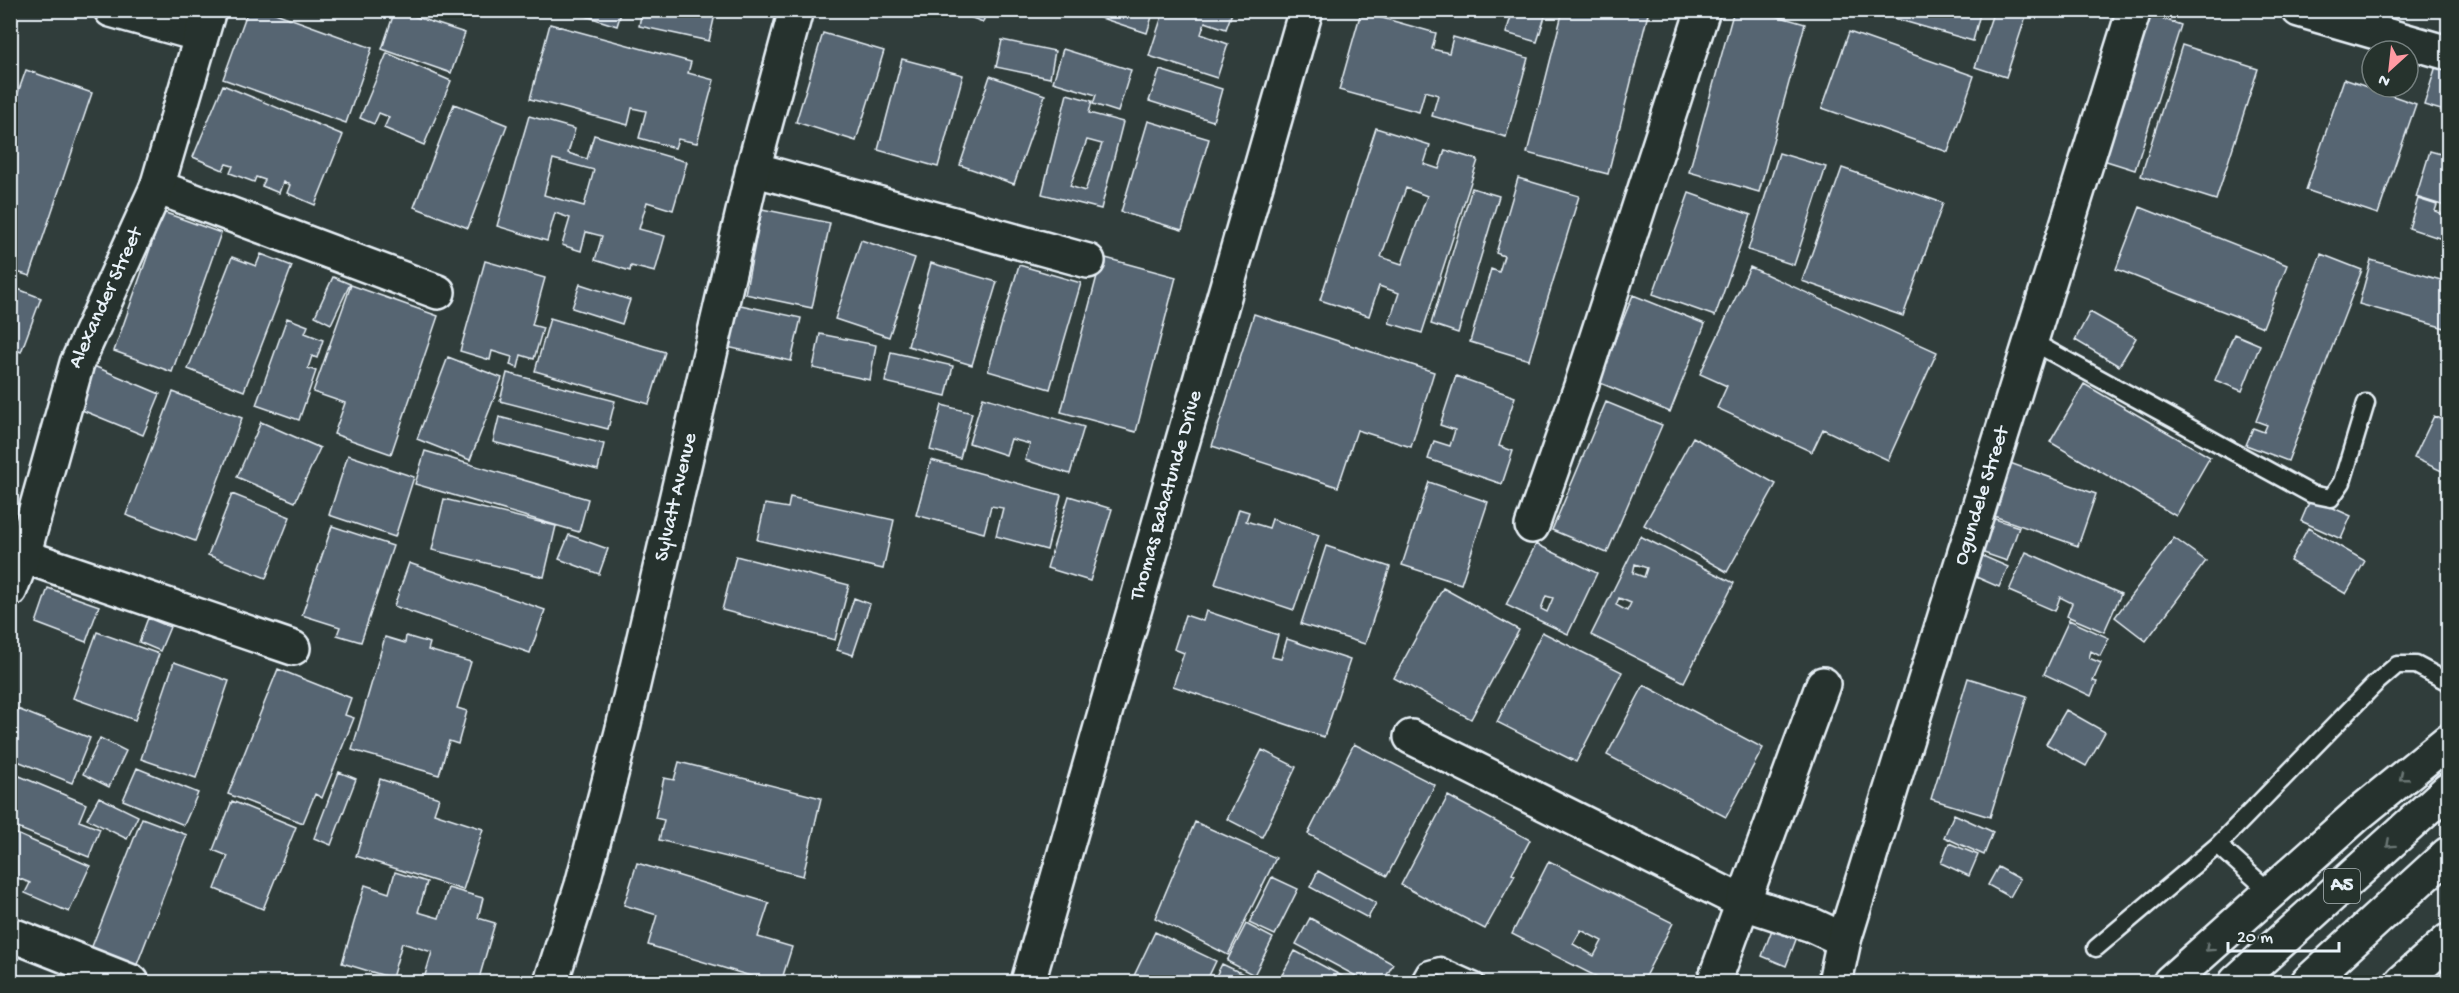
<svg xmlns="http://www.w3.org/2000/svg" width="2459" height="993" font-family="'Gochi Hand',sans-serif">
<rect width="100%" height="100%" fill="#303d3b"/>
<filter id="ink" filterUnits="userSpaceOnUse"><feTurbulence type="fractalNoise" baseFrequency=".0167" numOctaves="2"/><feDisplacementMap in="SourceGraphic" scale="12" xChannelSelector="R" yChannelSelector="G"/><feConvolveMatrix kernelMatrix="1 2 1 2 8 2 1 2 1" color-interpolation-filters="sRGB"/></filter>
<g filter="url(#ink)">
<!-- building -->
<path fill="#576572" stroke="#e8f1f8" stroke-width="1.5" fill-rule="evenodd" d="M248,10H267L372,48L346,123L223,79Z
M395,10L465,33L451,73L382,49Z
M567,10H622L617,26Z
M642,10H716L709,41L639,26Z
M951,10H987L983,22Z
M1087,10H1154L1147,33L1086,13Z
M1164,10H1233L1226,29L1205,22L1201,34L1228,44L1217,78L1149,56Z
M1513,10H1547L1537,42L1506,33Z
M1563,10H1649L1608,174L1527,153Z
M1734,10H1756L1805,24L1759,192L1689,172Z
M1865,10H1981L1973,41Z
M1994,10H2028L2006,77L1975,67Z
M1361,12L1436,33L1432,49L1449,53L1453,37L1528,58L1506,137L1432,116L1438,95L1425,91L1419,112L1339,90Z
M2146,13L2181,25L2135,170L2100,159Z
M550,24L691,62L688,73L714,80L697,143L678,139L675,148L639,138L646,111L632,108L628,125L530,99Z
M1849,32L1974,76L1948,152L1822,108Z
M823,33L884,51L856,141L796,122Z
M1002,40L1055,51L1050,78L996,67Z
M2182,45L2258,69L2216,200L2141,176Z
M1063,49L1131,70L1118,112L1093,104L1096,95L1053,82Z
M387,53L451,81L424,145L384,128L389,117L379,113L374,124L360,118Z
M2439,56L2448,59V112L2424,105Z
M902,59L963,75L938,167L878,150Z
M26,70L92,93L30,276L10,270V115Z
M1160,70L1222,89L1213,121L1149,101Z
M990,76L1045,95L1014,184L960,165Z
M2344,79L2416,104L2378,214L2306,190Z
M223,85L343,135L315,205L287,193L290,185L283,182L279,193L262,186L265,180L256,177L254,182L230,173L233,166L226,164L223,170L193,157Z
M1067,94L1092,101L1089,113L1123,122L1101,209L1042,194ZM1087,140L1102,144L1085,191L1070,186Z
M454,104L507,125L468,228L414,207Z
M529,116L575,129L568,153L587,159L594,135L687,162L673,210L647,202L639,229L665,236L655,272L631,266L630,271L595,260L602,236L586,232L581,251L562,245L570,218L555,213L547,241L497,226ZM553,159L594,170L584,206L544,195Z
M1148,121L1209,139L1182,230L1121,212Z
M1376,128L1430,145L1424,164L1439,169L1445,150L1478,160L1422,333L1389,323L1399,293L1379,286L1369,316L1320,300ZM1406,188L1427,196L1402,264L1381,257Z
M2430,151L2448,156V207L2416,197Z
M1779,153L1826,167L1794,265L1748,250Z
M1842,168L1943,203L1903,316L1802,281Z
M1518,178L1579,196L1529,360L1470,342L1491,269L1499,272L1504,256L1496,253Z
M1472,188L1499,196L1458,333L1431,324Z
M1689,193L1751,215L1715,316L1653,294Z
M2418,199L2437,205L2435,211L2448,216V241L2409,228Z
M2140,207L2287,265L2263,327L2116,269Z
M762,209L830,223L812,308L745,294Z
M163,212L221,233L172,372L114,351Z
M861,240L915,258L889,337L835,319Z
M261,254L292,266L244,391L188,369L232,257L256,266Z
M2321,254L2362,270L2288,461L2246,445L2253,428L2264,432L2267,425L2256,421Z
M1102,257L1176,277L1136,432L1061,412Z
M2371,260L2448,282V317L2445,328L2359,304Z
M485,261L545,278L532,325L543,328L534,359L521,355L518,368L510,365L512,357L492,351L490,360L460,351Z
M931,263L997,282L972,365L908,346Z
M1019,265L1081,283L1050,389L988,371Z
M1750,267L1937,352L1888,460L1823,429L1812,452L1717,408L1727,386L1700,374Z
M333,277L350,284L331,324L315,316Z
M580,284L630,300L622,324L572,308Z
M351,285L438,316L391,454L334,434L345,403L313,392Z
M10,286L41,298L21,352L10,348Z
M1633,295L1705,324L1670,412L1598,382Z
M736,304L801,318L791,361L727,347Z
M2090,312L2136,338L2119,366L2075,340Z
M1254,314L1434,372L1411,447L1357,430L1338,487L1212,446Z
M287,318L308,326L305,333L323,340L317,358L312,356L308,368L316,371L299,420L256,405Z
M550,318L665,352L649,404L535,371Z
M820,334L876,345L870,380L813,368Z
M2234,334L2260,345L2242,391L2215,380Z
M891,352L953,366L946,396L885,382Z
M448,357L502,378L470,460L417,439Z
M89,364L160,394L143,435L72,406Z
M507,373L615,401L608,429L500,401Z
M1456,376L1515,397L1499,446L1513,451L1502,484L1428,459L1434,441L1450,446L1455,430L1440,425Z
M2084,384L2210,457L2176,516L2050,442Z
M173,392L242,418L195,541L126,515Z
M983,397L1084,427L1070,474L1025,460L1030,444L1011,439L1006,455L969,443Z
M1606,402L1662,425L1607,553L1552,530Z
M942,405L972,413L960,458L930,450Z
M2434,416L2448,423V468L2446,473L2414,458Z
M499,417L604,444L598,470L493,442Z
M261,422L320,448L295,502L237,477Z
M1693,437L1776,484L1727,572L1644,525Z
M425,451L588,499L579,532L415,484Z
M348,455L414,477L395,537L329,515Z
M931,460L1061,495L1047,550L996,536L1003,508L991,506L984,533L916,515Z
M2010,463L2096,494L2078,546L1991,515Z
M1429,482L1488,502L1461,584L1402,565Z
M232,494L290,517L266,578L208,555Z
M1069,496L1112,509L1090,581L1047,568Z
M790,497L894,520L883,569L757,540L765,504L788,508Z
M2311,498L2351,516L2341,539L2301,521Z
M444,499L556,526L544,577L432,550Z
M1239,509L1249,512L1246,521L1269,528L1272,519L1319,535L1294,610L1215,584Z
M1989,517L2019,527L2007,561L1978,551Z
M332,526L393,546L361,642L337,635L340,627L302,615Z
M2308,528L2365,561L2346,594L2290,561Z
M569,535L608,549L599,574L559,559Z
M1640,536L1734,583L1684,682L1591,635ZM1635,564L1647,568L1644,577L1633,573ZM1619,598L1631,603L1627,611L1616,605Z
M2174,538L2206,561L2146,641L2115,617Z
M1536,544L1597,573L1568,634L1506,605ZM1546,596L1553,598L1547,612L1541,609Z
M1326,546L1390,567L1365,644L1301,624Z
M2026,552L2121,594L2104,632L2067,616L2072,603L2060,597L2055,611L2009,591Z
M1976,553L2008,567L1999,587L1967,573Z
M736,556L849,585L835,640L722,610Z
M409,563L545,610L530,653L394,606Z
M48,588L99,606L86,642L36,623Z
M1443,588L1519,630L1471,719L1394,678Z
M854,598L870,604L853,655L837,650Z
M1206,611L1278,635L1272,657L1281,659L1287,639L1350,660L1324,737L1173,686L1184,653L1174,649L1185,615L1203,621Z
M148,618L170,627L160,651L139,642Z
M2069,620L2109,638L2100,656L2091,651L2089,658L2101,663L2093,681L2097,682L2091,696L2044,674Z
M97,632L159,654L135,720L73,698Z
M1542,632L1622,672L1576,762L1497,722Z
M406,636L430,643L428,650L471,662L457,708L467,711L458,744L449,741L439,775L352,750L385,637L405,643Z
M174,662L229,681L196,778L141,759Z
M278,669L351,698L345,715L354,718L322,798L315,794L303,823L228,794Z
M1968,678L2027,696L1990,817L1931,799Z
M1644,685L1763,748L1726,817L1607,755Z
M10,706L90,738L72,783L10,758Z
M2066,710L2105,732L2086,766L2046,744Z
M100,738L126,751L109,787L83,774Z
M1354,744L1435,785L1387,876L1308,834Z
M1262,750L1296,767L1262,837L1227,819Z
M679,762L821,798L803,876L659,840L664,820L655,818L664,778L674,780Z
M137,768L198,793L184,825L123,800Z
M10,772L86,804L79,821L100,829L89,857L10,825Z
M339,772L356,779L331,845L314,838Z
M380,779L439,798L434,813L483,829L463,890L356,856Z
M1448,796L1530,840L1512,874L1515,875L1485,929L1401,885Z
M99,797L138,816L127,839L87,819Z
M232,801L296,827L263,909L215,889L228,856L213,850Z
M1954,814L1993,832L1984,855L1944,837Z
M142,818L187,835L136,967L91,949Z
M1195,822L1276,858L1228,955L1155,918Z
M10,831L90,866L69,912L25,893L30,883L10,875Z
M1949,843L1978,855L1969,876L1941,863Z
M1549,861L1673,923L1642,982H1607L1512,934ZM1581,930L1602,941L1594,956L1573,944Z
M637,863L769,903L758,937L792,947L781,982H770L648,945L657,915L624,905Z
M1998,867L2020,879L2010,897L1988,885Z
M1318,871L1376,903L1368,918L1310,887Z
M395,872L427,882L418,912L439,918L448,888L483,898L478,918L495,923L478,982H423L432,952L402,943L392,978L342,963L365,885L389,893Z
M1272,877L1298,889L1275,935L1249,923Z
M1310,918L1393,964L1383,982H1367L1296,944Z
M1246,924L1273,938L1254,975L1227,961Z
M1773,927L1797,937L1786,966L1762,956Z
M1155,932L1216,961L1206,982H1131Z
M1295,951L1353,982H1295L1282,975Z
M1222,964L1252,978L1250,982H1213Z
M1439,971L1462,982H1433Z"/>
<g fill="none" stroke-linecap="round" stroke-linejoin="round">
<!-- service casing -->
<g stroke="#e8f1f8" stroke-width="21">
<path id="service" d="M2031,341L2311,494L2331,498L2342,482L2366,403
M2218,845L2270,892
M2096,948L2218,845L2376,683L2397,665H2416L2448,682
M1419,982L1426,970L1440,966L1476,982"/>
</g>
<!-- minor casing -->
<g stroke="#e8f1f8" stroke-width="38">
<g id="minor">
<path d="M111,10L201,35"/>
<path d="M2299,10L2448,53"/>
<path d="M753,169L1088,261"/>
<path d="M157,187L438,292"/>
<path d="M1532,526L1580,389L1703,10"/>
<path d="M23,556L293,648"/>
<path id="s1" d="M10,590L23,556L77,363L157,187L209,10"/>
<path d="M1411,737L1744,903L1812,925L1844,940"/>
<path d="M10,934L132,982"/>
<path id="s2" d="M551,982L582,885L622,732L753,169L796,10"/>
<path id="s3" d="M1028,982L1306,10"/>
<path d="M1714,982L1823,684"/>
<path id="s4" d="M1835,982L1844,940L2134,10"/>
</g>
</g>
<!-- primary casing -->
<g stroke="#e8f1f8" stroke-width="38">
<path id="primary" d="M2170,982L2357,815L2448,741
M2402,982L2448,941"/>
</g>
<!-- trunk casing -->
<g stroke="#e8f1f8" stroke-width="38">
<path id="trunk" d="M2236,982L2448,790
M2308,982L2448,854"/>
</g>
<!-- service -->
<use href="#service" stroke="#26332d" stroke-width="16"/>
<!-- minor -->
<use href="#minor" stroke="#26332d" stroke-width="33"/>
<!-- primary -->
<use href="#primary" stroke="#26332d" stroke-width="33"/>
<!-- trunk -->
<use href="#trunk" stroke="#26332d" stroke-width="33"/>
</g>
<!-- one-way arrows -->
<defs><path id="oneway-chevron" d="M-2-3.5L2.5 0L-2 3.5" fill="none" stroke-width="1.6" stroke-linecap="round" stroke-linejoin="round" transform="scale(1.5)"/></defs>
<g stroke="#6a7674">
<use href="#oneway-chevron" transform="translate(2403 777) rotate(141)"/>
<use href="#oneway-chevron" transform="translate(2390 844) rotate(138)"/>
<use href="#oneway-chevron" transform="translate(2209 948) rotate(138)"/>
</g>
</g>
<g text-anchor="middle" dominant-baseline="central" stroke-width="6" stroke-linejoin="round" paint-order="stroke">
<!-- shield labels -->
<rect fill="#26332d" stroke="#aeb8bb" stroke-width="1.5" x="2324" y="869" width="36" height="34" rx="4.5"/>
<g font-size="20" font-weight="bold" fill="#e8f1f8">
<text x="2342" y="886">A5</text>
</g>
<!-- street labels -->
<g font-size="21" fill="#e8f1f8" stroke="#26332d">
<text stroke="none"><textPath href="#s1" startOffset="308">Alexander Street</textPath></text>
<text stroke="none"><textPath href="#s4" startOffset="508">Ogundele Street</textPath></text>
<text stroke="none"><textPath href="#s2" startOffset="501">Sylvatt Avenue</textPath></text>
<text stroke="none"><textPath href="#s3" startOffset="506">Thomas Babatunde Drive</textPath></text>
</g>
</g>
<!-- margin -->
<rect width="2459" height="993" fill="none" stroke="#26332d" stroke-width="36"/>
<rect x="18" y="18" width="2423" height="957" fill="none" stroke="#e8f1f8" stroke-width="2" filter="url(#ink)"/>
<!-- north arrow -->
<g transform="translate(2390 69) rotate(207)"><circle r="28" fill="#26332d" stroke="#747f7e" stroke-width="1.5"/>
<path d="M0-4.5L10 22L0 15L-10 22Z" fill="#ff9aa2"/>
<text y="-9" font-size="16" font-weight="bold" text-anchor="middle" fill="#e8f1f8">N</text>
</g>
<!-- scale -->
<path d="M2228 942v9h111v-9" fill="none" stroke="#e8f1f8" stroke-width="3"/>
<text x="2237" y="942" font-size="18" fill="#e8f1f8" stroke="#26332d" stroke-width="4.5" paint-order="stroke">20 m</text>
</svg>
